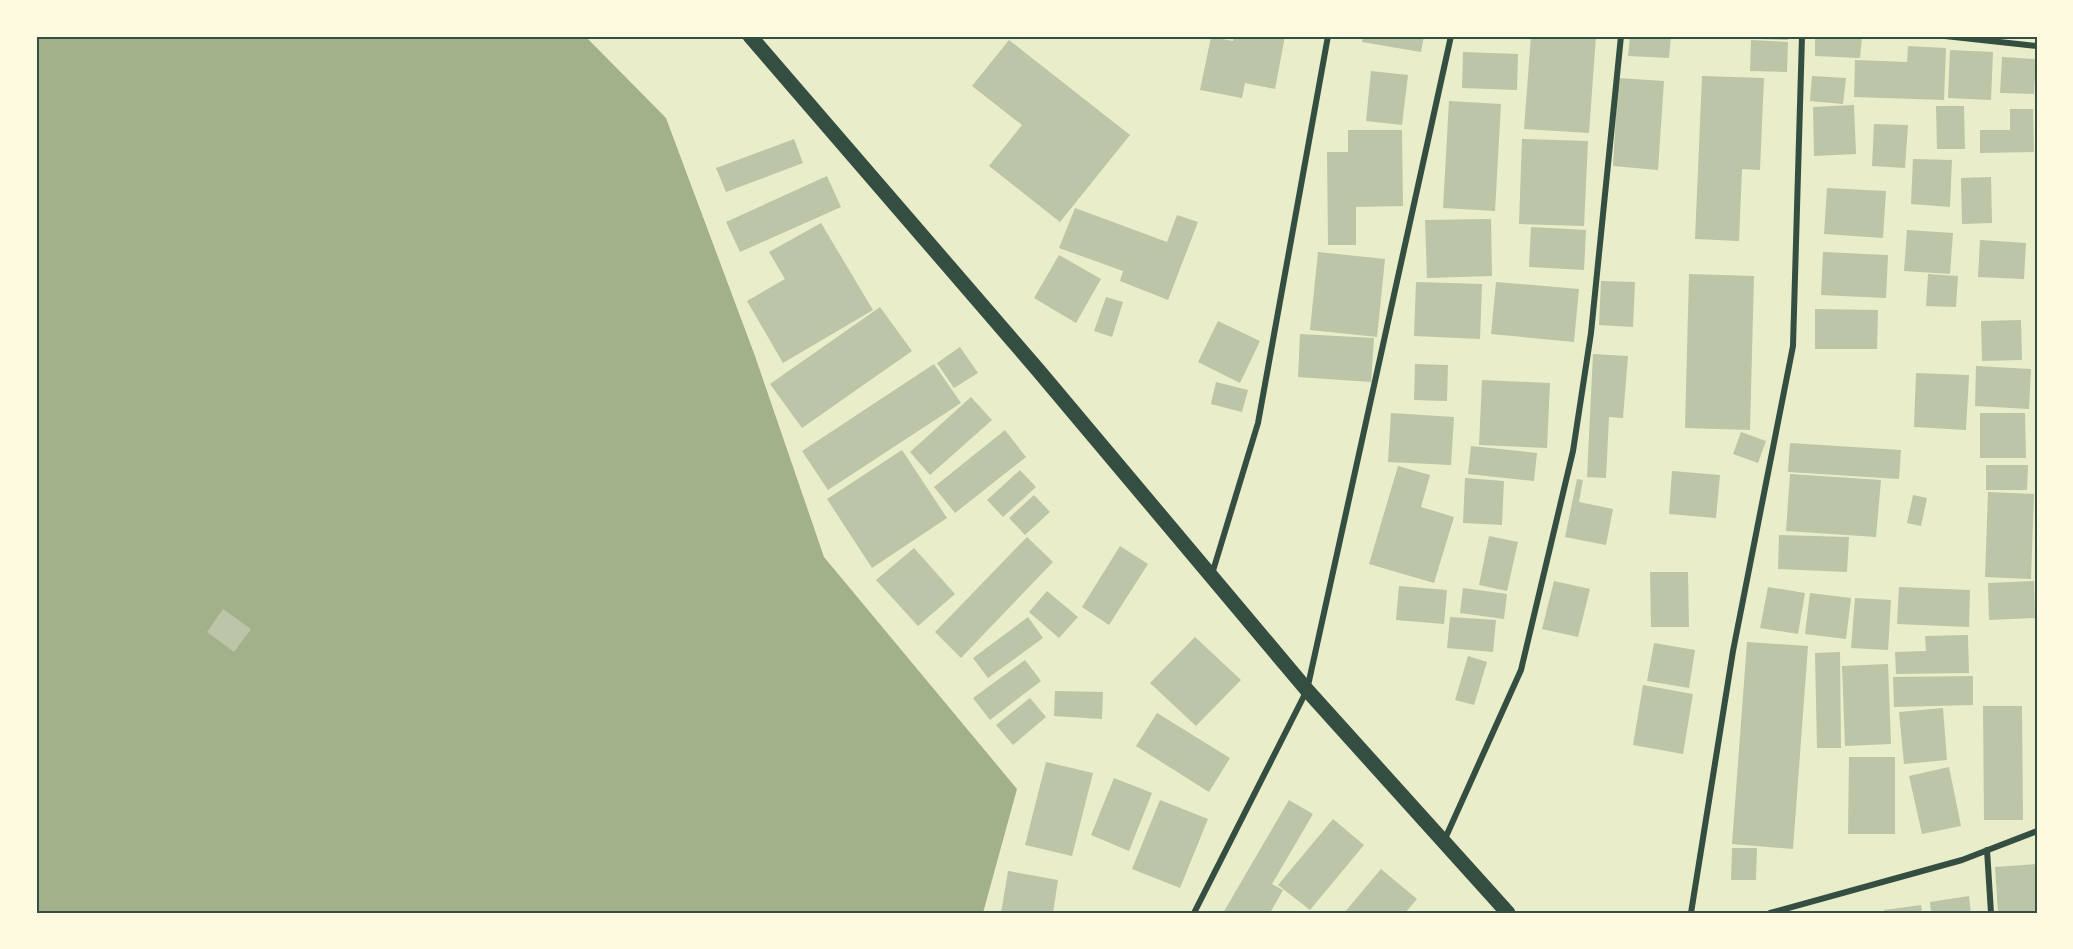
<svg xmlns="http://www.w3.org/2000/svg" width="2073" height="949" font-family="'Work Sans',sans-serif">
<rect width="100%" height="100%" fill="#e9edc9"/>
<!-- water -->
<path fill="#a3b18a" d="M36,36H585L666,118L755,356L824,557L1017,789L983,913H36Z"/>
<!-- building -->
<path fill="#bcc5a7" d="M1234,36H1285L1275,89L1245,83L1242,98L1200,90L1211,37L1233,41Z
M1363,36H1424L1421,52L1362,42Z
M1531,36H1596L1589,133L1524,129Z
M1630,36H1671L1669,58L1628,56Z
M1734,36H1788V40L1734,38Z
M1815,36H1862L1860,58L1815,56Z
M1009,40L1130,135L1060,222L989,166L1022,125L972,86Z
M1751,40L1788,42L1787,72L1750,71Z
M1908,46L1946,48L1944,100L1854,97L1855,60L1907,62Z
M1950,50L1993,52L1991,100L1948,98Z
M1463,52L1518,54L1517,90L1462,88Z
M2002,57L2036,59L2034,94L2000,93Z
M1371,71L1408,75L1402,125L1366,121Z
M1702,76L1764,78L1760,170L1742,169L1739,241L1695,239Z
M1812,76L1846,78L1843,104L1810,101Z
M1618,78L1664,81L1658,170L1613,166Z
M1449,101L1501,104L1495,211L1443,208Z
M1854,105L1856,154L1814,156L1813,107Z
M1936,106H1964L1965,149H1937Z
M2010,109H2033L2034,152L1980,153V130H2010Z
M1874,124L1908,125L1905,168L1872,166Z
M1348,130H1402L1403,206L1356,207V245H1328L1327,152H1348Z
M794,139L803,163L726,192L716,168Z
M1522,139L1588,141L1584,226L1519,224Z
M1913,159L1952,160L1950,207L1911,204Z
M827,176L841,207L740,252L726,222Z
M1991,177L1992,223L1962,224L1961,178Z
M1827,188L1886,191L1883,238L1824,234Z
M1075,208L1167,242L1177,215L1198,222L1168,300L1120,281L1123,271L1059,248Z
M1491,219L1492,276L1427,278L1425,220Z
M821,223L873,310L783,363L747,301L785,279L769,252Z
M1531,227L1586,230L1584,270L1529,267Z
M1907,230L1953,233L1950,274L1904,271Z
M1980,240L2026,243L2024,279L1978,277Z
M1318,252L1385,259L1377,337L1310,330Z
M1823,252L1888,255L1886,298L1821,295Z
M1059,255L1101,279L1076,323L1034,298Z
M1689,274L1754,276L1750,430L1685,428Z
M1928,274L1958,276L1956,307L1926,306Z
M1601,281L1635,282L1633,327L1599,325Z
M1416,282L1482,284L1480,339L1414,336Z
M1496,282L1579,289L1574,342L1491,334Z
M1106,297L1123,302L1112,337L1094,331Z
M880,307L912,351L802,428L770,384Z
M1815,309L1878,310L1877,349H1815Z
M2021,320L2022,360L1982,361L1981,321Z
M1218,321L1260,341L1240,383L1198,362Z
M1300,334L1374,338L1371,382L1298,377Z
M960,347L978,373L954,388L937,363Z
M1593,354L1628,356L1623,418L1609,417L1606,478L1587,477Z
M934,364L961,403L828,490L802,451Z
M1415,364L1448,365L1447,401L1414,400Z
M1976,366L2031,369L2029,409L1975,406Z
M1916,373L1969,375L1966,430L1914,427Z
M1482,380L1550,383L1547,448L1479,445Z
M1216,382L1248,390L1242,412L1211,404Z
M971,397L992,420L930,475L910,452Z
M1391,413L1454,417L1451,465L1388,462Z
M1980,413H2025L2026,458H1980Z
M1005,430L1026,457L955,513L934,487Z
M1741,432L1766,441L1758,463L1733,454Z
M1790,443L1901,450L1899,479L1788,472Z
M1471,446L1537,453L1534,481L1468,474Z
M902,450L947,518L872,568L827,499Z
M1986,465H2028L2027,490H1986Z
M1398,466L1430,475L1421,507L1454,517L1434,583L1369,564Z
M1020,470L1036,487L1003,517L987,500Z
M1672,471L1720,475L1716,518L1669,514Z
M1790,474L1881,480L1876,537L1786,531Z
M1465,478L1504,481L1502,525L1463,523Z
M1577,479L1583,480L1579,502L1613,509L1606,545L1565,537Z
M1988,492L2034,494L2031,579L1985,577Z
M1034,495L1050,512L1025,535L1009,518Z
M1913,495L1927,498L1921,526L1907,523Z
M1779,535L1849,537L1847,572L1778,569Z
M1489,536L1518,542L1507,591L1479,585Z
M1027,537L1053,562L961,658L935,632Z
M1120,546L1148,564L1109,625L1082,607Z
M914,548L955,594L918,626L876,580Z
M1650,572H1688L1689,627H1651Z
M1554,581L1590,589L1578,637L1542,629Z
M2034,581L2035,618L1989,620L1988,583Z
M1399,586L1447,590L1444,624L1396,620Z
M1768,587L1805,593L1798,634L1760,628Z
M1899,587L1970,590L1969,627L1897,624Z
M1463,588L1507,594L1504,619L1460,613Z
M1047,591L1078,617L1059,638L1029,612Z
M1810,593L1851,598L1846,639L1805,634Z
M1855,598L1891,600L1888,650L1851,648Z
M223,609L251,629L234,652L207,632Z
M1028,617L1043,638L988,678L973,658Z
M1450,617L1496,620L1493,652L1447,648Z
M1968,635L1969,673L1896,674L1895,652L1926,651L1925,636Z
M1195,637L1241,680L1196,726L1150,683Z
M1747,642L1808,646L1793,849L1732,844Z
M1654,643L1695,650L1689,688L1647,681Z
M1840,652L1841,748H1817L1815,653Z
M1468,656L1487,662L1474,705L1455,700Z
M1025,660L1041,681L990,720L973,698Z
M1888,664L1891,744L1845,746L1842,666Z
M1973,676V705L1894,707L1893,677Z
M1643,685L1693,694L1683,754L1633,745Z
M1055,691L1103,692L1102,719L1054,716Z
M1030,698L1046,717L1013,745L996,725Z
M1983,706H2022L2023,820H1984Z
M1943,708L1947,760L1904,764L1899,712Z
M1157,713L1230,758L1209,792L1136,746Z
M1849,757H1895V834H1848Z
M1046,762L1093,773L1072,856L1025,845Z
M1949,767L1961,826L1922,834L1909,776Z
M1114,778L1152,793L1129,851L1091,835Z
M1160,800L1208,819L1180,888L1132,869Z
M1289,800L1313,814L1272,884L1283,890L1270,913H1223Z
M1333,819L1364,845L1310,910L1278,885Z
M1732,848H1757L1756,880H1731Z
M2037,864V913H1998L1995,867Z
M1381,869L1417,899L1405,913H1344Z
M1008,871L1058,880L1053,913H1001Z
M1969,896L1971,913H1931L1930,902Z
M1921,905L1922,913H1885L1884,910Z"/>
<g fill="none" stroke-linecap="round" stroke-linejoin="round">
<!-- minor -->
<path stroke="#344e41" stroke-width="6" d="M1945,36L2037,46
M1212,574L1258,423L1328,36
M1444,841L1521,670L1573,451L1591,333L1621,36
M1987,850L1991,913
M1194,913L1307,690L1451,36
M1691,913L1733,651L1793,346L1802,36
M1770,913L1962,860L2037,831"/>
<!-- primary -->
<path stroke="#344e41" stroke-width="15" d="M750,36L1038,370L1307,690L1508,913"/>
</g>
<!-- border -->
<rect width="2073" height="949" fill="none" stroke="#fefae0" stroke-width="75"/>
<rect x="38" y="38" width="1998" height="874" fill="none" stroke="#344e41" stroke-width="2"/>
</svg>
